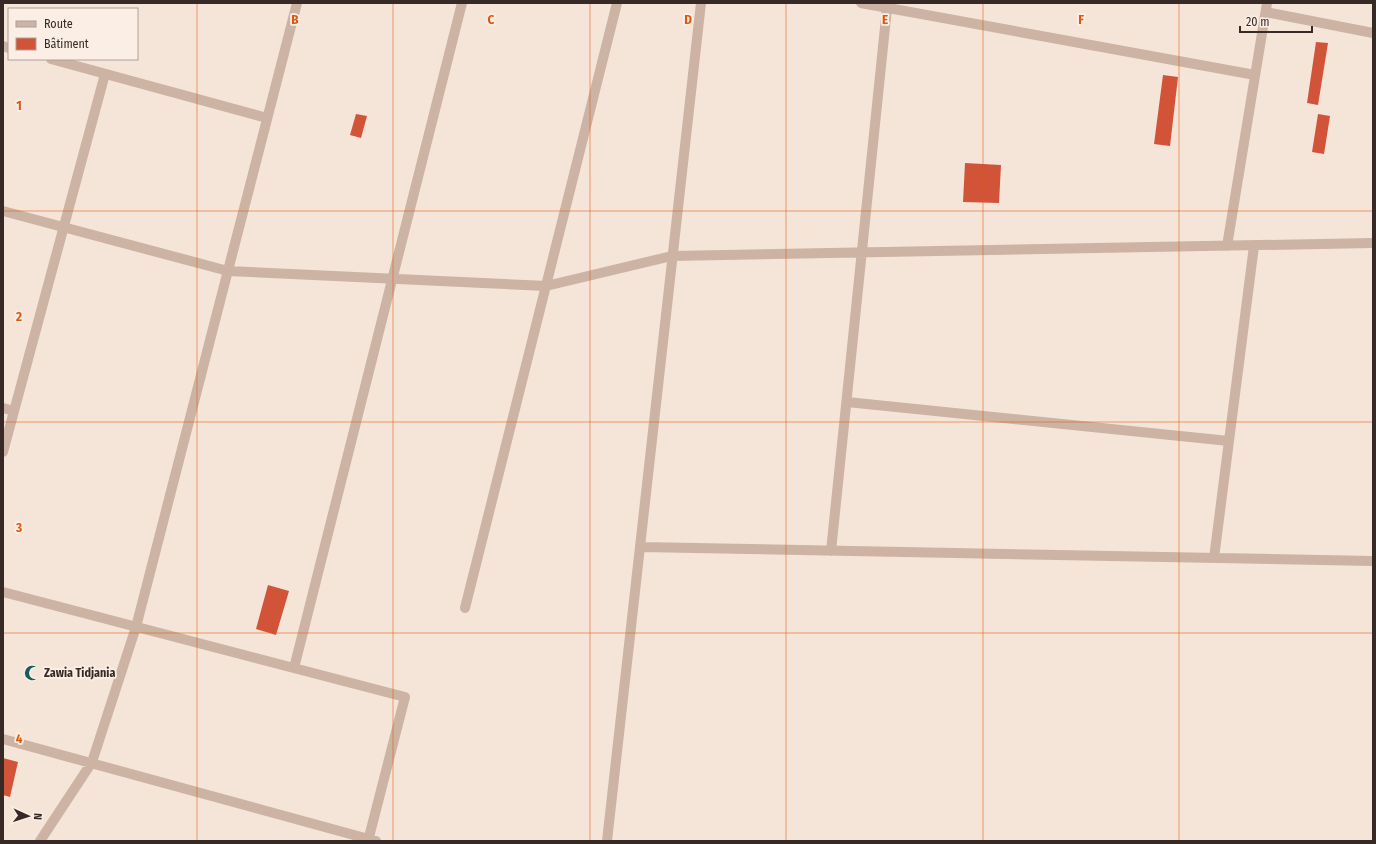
<svg xmlns="http://www.w3.org/2000/svg" width="1376" height="844" font-family="'Fira Sans Condensed',sans-serif">
<rect width="100%" height="100%" fill="#f4e5d8"/>
<!-- building -->
<path fill="#d15439" d="M1316,42L1328,43L1318,105L1307,103Z
M1163,75L1178,77L1170,146L1154,144Z
M356,114L367,116L361,138L350,135Z
M1318,114L1330,116L1324,154L1312,152Z
M965,163L1001,165L999,203L963,202Z
M268,585L289,591L276,635L256,629Z
M3,758L18,762L10,797L3,795Z"/>
<g fill="none" stroke-linecap="round" stroke-linejoin="round">
<!-- minor -->
<path stroke="#cdb3a3" stroke-width="10" d="M861,3L1255,75
M1266,12L1373,33
M3,46L9,48
M51,59L267,118
M3,211L228,271L546,286L672,256L1373,243
M1227,246L1267,3
M847,402L1229,441
M3,408L14,411
M3,452L105,74
M640,547L1373,561
M831,551L887,8
M1214,558L1254,246
M3,592L405,697L368,841
M465,608L617,3
M294,668L462,3
M3,739L376,841
M40,841L92,762L136,627L297,3
M607,841L701,3"/>
</g>
<!-- grid -->
<path fill="none" stroke="#df570d" stroke-width="1" stroke-opacity="0.55" d="M197,3V841M393,3V841M590,3V841M786,3V841M983,3V841M1179,3V841M3,211H1373M3,422H1373M3,633H1373"/>
<!-- icons -->
<defs>
<g id="mosque-bare" transform="scale(1.2)"><path d="M3.5-4.9A6 6 0 1 0 3.5 4.9A5 5 0 1 1 3.5-4.9Z" fill="#185c5c" stroke="#fbefe5" stroke-width="2.5" paint-order="stroke"/></g>
</defs>
<g fill-rule="evenodd">
<use href="#mosque-bare" x="32" y="673"/>
</g>
<g text-anchor="middle" dominant-baseline="central" stroke-width="3.5" stroke-linejoin="round" paint-order="stroke">
<!-- poi labels -->
<g font-size="12" font-weight="bold" fill="#372a26" stroke="#fbefe5" text-anchor="start">
<text x="44" y="673">Zawia Tidjania</text>
</g>
</g>
<g font-size="13" text-anchor="middle" font-weight="bold" fill="#df570d" stroke="#fbefe5" stroke-width="3.5" stroke-linejoin="round" paint-order="stroke">
<text x="295" y="24">B</text>
<text x="491" y="24">C</text>
<text x="688" y="24">D</text>
<text x="885" y="24">E</text>
<text x="1081" y="24">F</text>
<text x="19" y="110">1</text>
<text x="19" y="321">2</text>
<text x="19" y="532">3</text>
<text x="19" y="743">4</text>
</g>
<!-- border -->
<rect width="1376" height="844" fill="none" stroke="#372a26" stroke-width="8"/>
<!-- legend -->
<rect x="8" y="8" width="130" height="52" fill="#fbefe5" stroke="#ada099"/>
<rect x="16" y="21" width="20" height="6" fill="#cdb3a3" stroke="#ada099"/>
<text x="44" y="28" font-size="12" fill="#372a26">Route</text>
<rect x="16" y="38" width="20" height="12" fill="#d15439" stroke="#ada099"/>
<text x="44" y="48" font-size="12" fill="#372a26">Bâtiment</text>
<!-- north arrow -->
<g transform="translate(28 816) rotate(93)" stroke="#fbefe5" stroke-width="3" paint-order="stroke">
<path d="M0-3L7 15L0 10L-7 15Z" fill="#372a26"/>
<text y="-6" font-size="11" font-weight="bold" text-anchor="middle" fill="#372a26">N</text>
</g>
<!-- scale -->
<path d="M1240 26v6h72v-6" fill="none" stroke="#372a26" stroke-width="2"/>
<text x="1246" y="26" font-size="12" fill="#372a26" stroke="#fbefe5" stroke-width="3" paint-order="stroke">20 m</text>
</svg>
